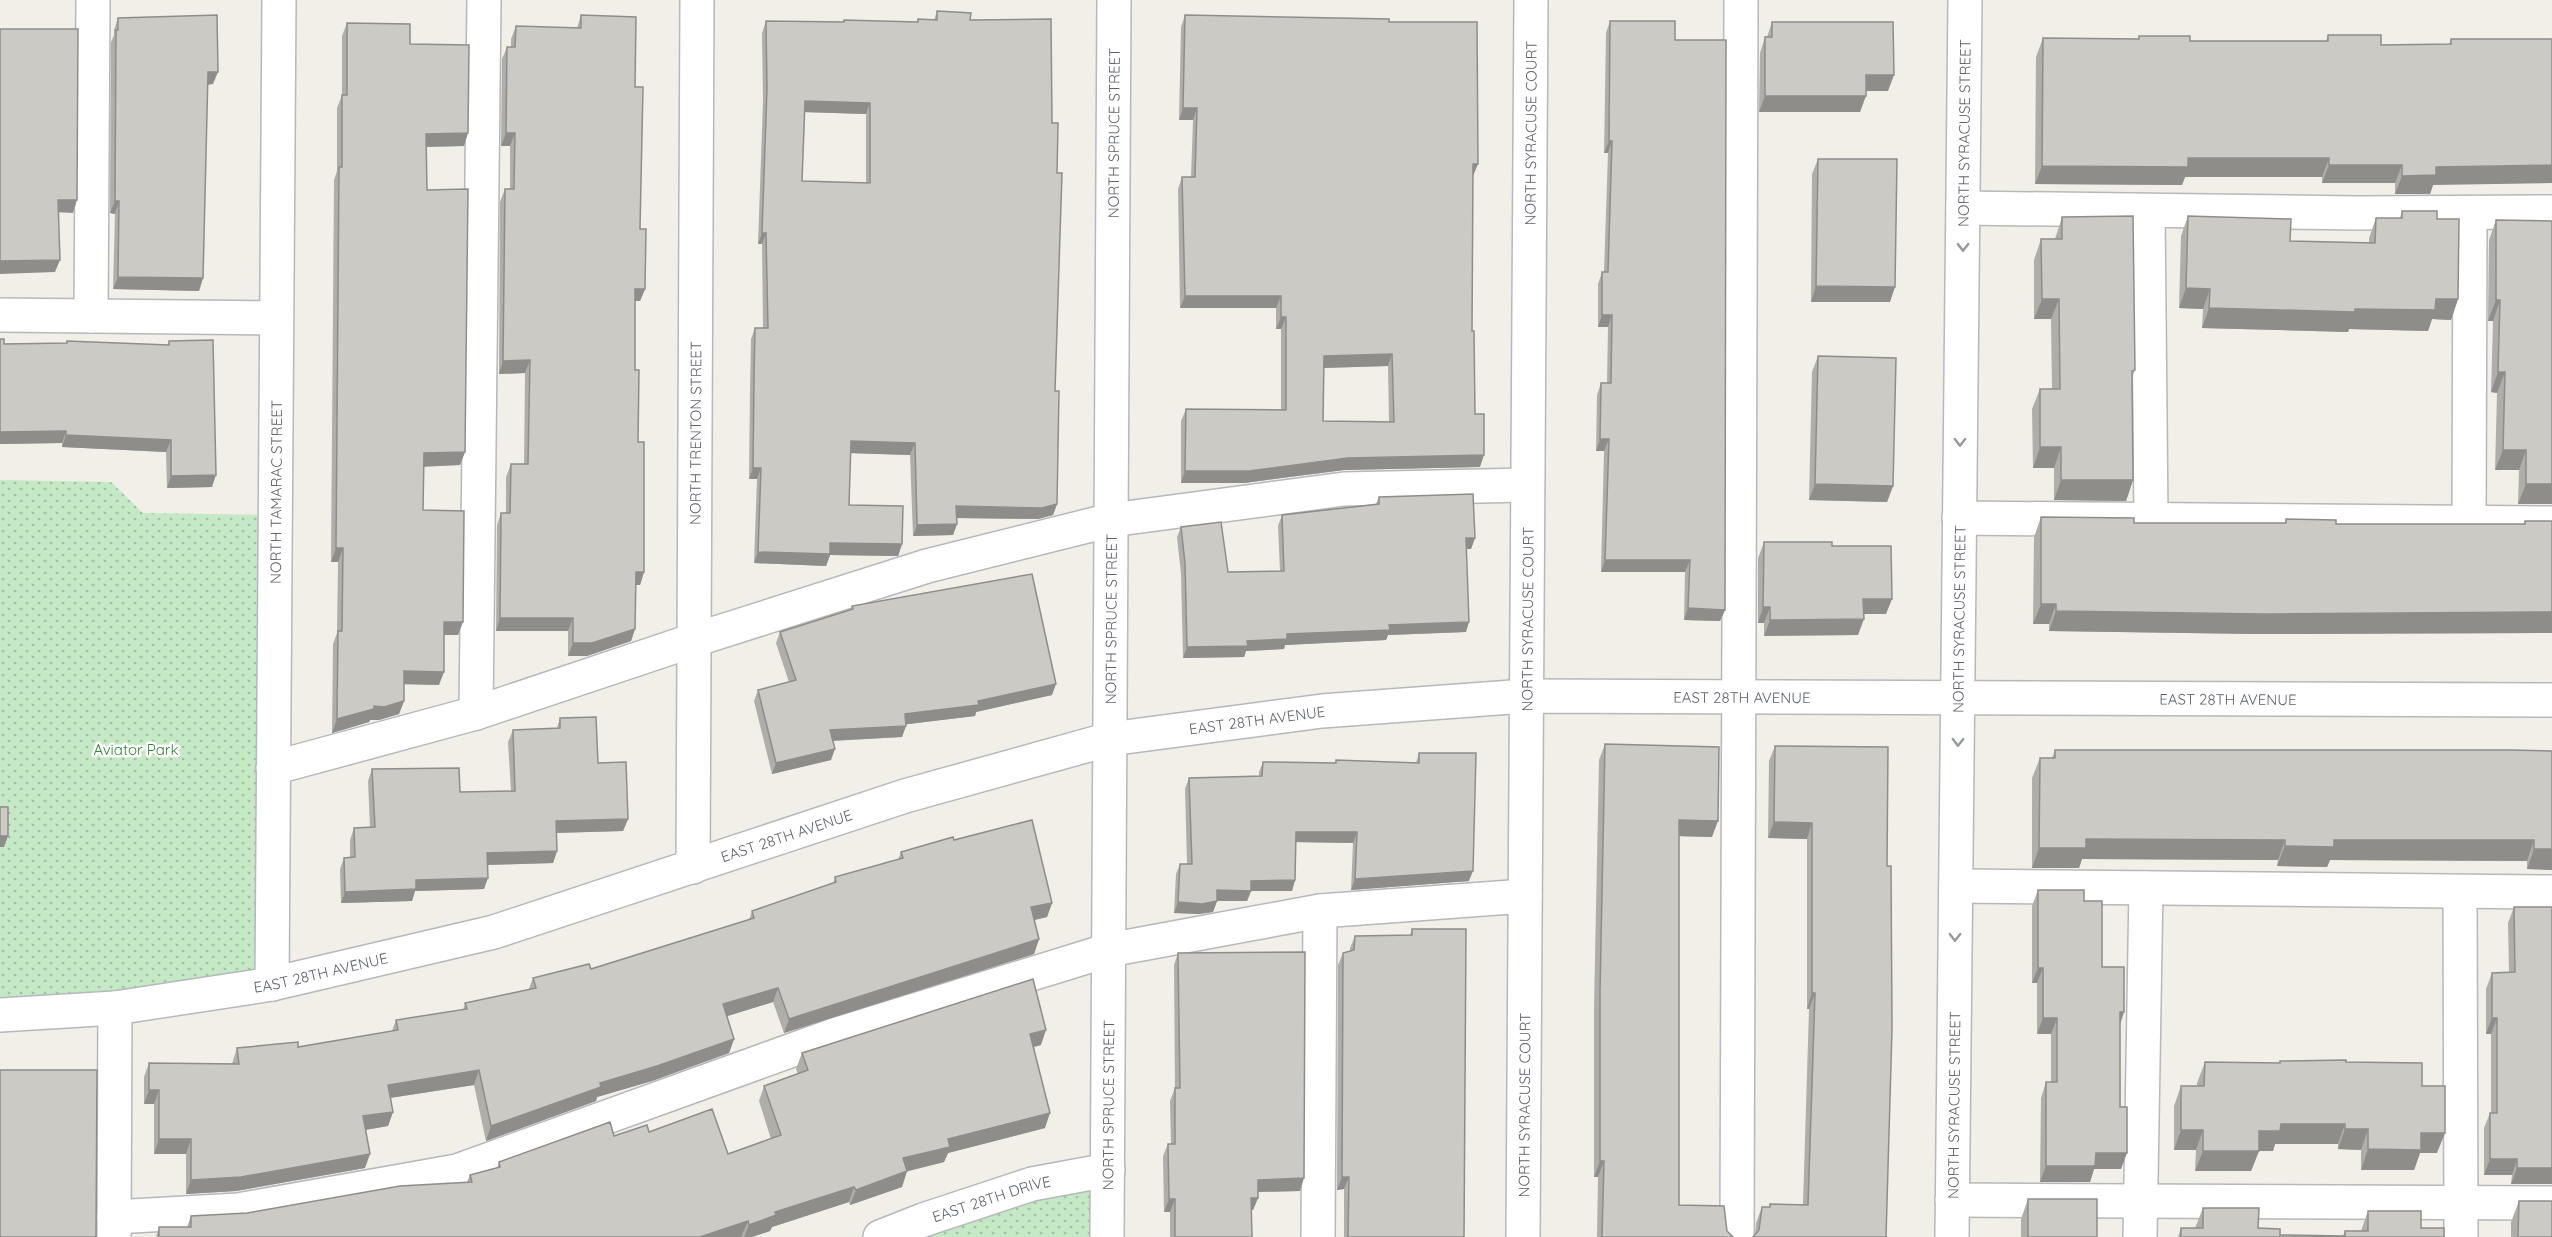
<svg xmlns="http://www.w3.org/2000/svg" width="2552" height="1237" font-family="Quicksand,sans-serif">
<defs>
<pattern id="grass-dots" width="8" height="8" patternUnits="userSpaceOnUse" patternTransform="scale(1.5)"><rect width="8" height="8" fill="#c5e8c5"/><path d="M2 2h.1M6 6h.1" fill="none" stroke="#a3c0a4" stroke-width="1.8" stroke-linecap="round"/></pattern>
</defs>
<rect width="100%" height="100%" fill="#f1efe8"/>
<!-- grass -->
<path fill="url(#grass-dots)" d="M0,480L111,482L143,513L274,515L272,984L0,1015Z
M1108,1170L1107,1237H880Z"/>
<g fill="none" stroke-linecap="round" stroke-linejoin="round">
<!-- minor casing -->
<g stroke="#b5b8bc" stroke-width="36">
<g id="minor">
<path d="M1963,208L2358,213L2552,212"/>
<path d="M2148,211L2151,520"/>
<path d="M0,315L276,318"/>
<path d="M91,316L93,0"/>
<path d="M1959,518L2552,523"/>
<path d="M2469,523L2470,213"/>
<path d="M476,713L484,0"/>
<path d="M273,768L476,713L694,640L927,566L1111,520L1344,489L1527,485"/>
<path id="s1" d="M693,867L697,0"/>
<path d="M1956,886L2552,892"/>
<path d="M2460,892L2461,1237"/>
<path id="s2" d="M272,984L279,0"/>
<path id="s3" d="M0,1015L115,1008L272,984L494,932L905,796L1110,739L1322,711L1526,696L2552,700"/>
<path d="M1952,1200L2552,1203"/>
<path d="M114,1217L238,1210L457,1171L834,1035L1109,950L1320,911L1525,896"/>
<path d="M114,1237L115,1008"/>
<path id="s4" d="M880,1237L923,1220L1032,1184L1108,1170"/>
<path id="s5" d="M1107,1237L1114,0"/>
<path d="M1318,1237L1320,911"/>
<path id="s6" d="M1523,1237L1531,0"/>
<path d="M1737,1237L1741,0"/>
<path id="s7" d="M1952,1237L1965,0"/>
<path d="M2140,1237L2146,888"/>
</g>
</g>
<!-- minor -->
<use href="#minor" stroke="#fff" stroke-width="33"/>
</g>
<!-- wall -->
<path fill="#afaea9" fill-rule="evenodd" d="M937,11L970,20L1052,123L1057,173L1055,391L1057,504L1053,515L1038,519L957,518V524L953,535L913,536L910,455L850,453L849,505L902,544L898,556L830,555L826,566L754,563L757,479H749L750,390L751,339L755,328H763L762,244H758L763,100L762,33L766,21L843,22L844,20L917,22L918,19L934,20ZM805,112L866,114V183L802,181Z
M581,15L635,87L640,229L645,289L640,301H635V370L644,572L640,585H636L635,629L631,641L587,656H568V631H496L497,525L501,513H506V477L511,464H524L525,373L499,374L500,202L505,189H510V146H501L502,59L507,47H511V39L516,26L577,28Z
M1185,15L1389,22L1473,176L1472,331L1475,414L1480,467L1344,470L1244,483H1181V421L1186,409L1281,410V329H1276V308H1180L1178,189L1182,177H1191L1193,120H1179L1181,27ZM1388,366L1389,422L1323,421L1324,368Z
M118,18L213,84L207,85L203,278L199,291L113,289L115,214L110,213L111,42L114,35V30Z
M1610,21L1675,40L1725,610L1720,621L1684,620L1685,572H1601L1604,451H1596L1597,395L1601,383H1607L1608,327H1598V284L1602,272H1604L1608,153H1604L1606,33Z
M1772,22L1888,91H1866L1860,112H1759L1760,53L1765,37H1767Z
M347,23L410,44L464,146L426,147L427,190L465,452L460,465L424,466L423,510L458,635H444L439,685L404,684V701L399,714L379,720H370L369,722L332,733L333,644L337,633L338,562H331L334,180L337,171V108L342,95V36Z
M2328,35L2381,45L2449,44L2451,39H2552L2433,185L2430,194H2395V183H2322V177H2185L2182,185L2035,184L2036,57L2043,38L2138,39L2139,36L2190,41H2326Z
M1818,159L1890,302H1811L1812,174Z
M2402,211L2437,219L2458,299L2451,320L2432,319L2428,331L2349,329L2348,332L2202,328L2203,309L2179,308L2181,236L2188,216L2290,241L2369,243V238L2376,218H2400Z
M2062,217L2135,370L2132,377L2133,480L2126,501L2054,500V468H2033L2032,409L2040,389H2052L2051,319H2034V260L2041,239H2055Z
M2496,220L2552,504H2518L2519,470H2495L2497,393L2491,392L2493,321H2488L2489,240Z
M0,339L4,344L66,343L67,341L168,345L169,341L212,487L167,488L166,452L62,447V443L0,444Z
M1818,356L1893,486L1887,502L1809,500L1812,372Z
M1379,497L1475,538L1471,549H1466V632L1388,635L1386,640L1285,645L1284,649L1246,651L1244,657L1183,658L1181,574L1177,537L1181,527L1228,572L1280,571L1278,526L1282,515L1376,504Z
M2041,517L2134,523H2285L2286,519L2336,524H2524L2525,521H2552V633L2256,634L2049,631V624H2033L2034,537Z
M1764,542L1832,546L1886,614H1864L1858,635L1764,636V623H1758V558Z
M852,606L1052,695L976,712L975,716L906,724L902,737L833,741L831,760L772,774L754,701L758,690L789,682L776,643L780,632L851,609Z
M560,718L598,763L628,819L623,831L556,833L557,851L553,863L488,865L484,889L415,891L412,901L341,903L340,869L344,858L350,857V840L354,828H370L368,781L372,769L460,792L511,791L508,742L513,730L557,728Z
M1605,744L1712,837L1679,836V1205L1727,1231L1733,1237H1597L1598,1177H1594V1008L1599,760Z
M1775,746L1887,866L1886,1237L1755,1235L1756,1223L1762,1207H1769L1770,1204H1803L1809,1009H1807V839L1768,838L1769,761Z
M2055,750H2512L2552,870L2527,869V861L2330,860L2327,867L2277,866L2278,860L2082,859L2079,868H2032V778L2040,758H2052Z
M1419,753L1469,881L1351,890L1353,843L1296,842L1295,880L1292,891H1251L1247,901H1217L1213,912L1199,914L1174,913L1176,874L1180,864H1187L1185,789L1189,778L1259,776V772L1263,762L1335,763L1336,760L1416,763Z
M954,840L1052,903L1047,917L1034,920L1039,939L1034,954L784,1033L773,1002L727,1016L734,1039L729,1053L652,1081L597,1097L596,1101L486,1141L474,1085L390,1098L393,1112L388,1126L366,1130L365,1168L236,1191L186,1194V1154H154V1104H144V1077L149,1063L232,1064L237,1048L298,1047L392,1031L396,1020L463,1010L465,1003L529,989L533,978L591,969L749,920L752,911L833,884L835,877L898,860L901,852Z
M2038,890L2084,901L2102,967L2120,1025L2121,1169H2094L2090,1182H2040L2041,1098L2046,1082H2051V1034H2037V983H2032V906Z
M2514,907H2552V1184H2511L2512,1175H2484V1128L2490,1113H2491V1034H2486V989L2492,973L2509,972L2508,923Z
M1412,929L1464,1237H1344V1189L1337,1190L1338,965L1343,953L1350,951V948L1355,936L1410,935Z
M1178,953L1300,1191L1258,1192V1198L1253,1210H1251L1252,1237H1170V1212H1164L1163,1156L1168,1144H1171L1170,1101L1175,1088L1174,965Z
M1041,1045L1034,1047L1045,1128L948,1153L944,1162L907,1171L902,1187L850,1205L849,1202L772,1227L770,1231L752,1237H156L159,1227H187L191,1216L247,1213L467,1182L470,1175L497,1168L499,1162L614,1136L649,1132L728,1154L771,1139L759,1101L764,1086L798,1074L796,1069L802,1053Z
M2280,1061L2346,1062L2422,1086L2437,1153H2420L2414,1170H2361V1150L2338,1149V1144H2275L2273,1151H2259L2251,1171H2195L2196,1150H2174V1106L2181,1086H2197V1083L2205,1062L2279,1063Z
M2028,1199L2097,1237H2021V1219Z
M2519,1201L2552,1237H2511V1222Z
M2203,1208L2280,1235L2343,1236L2345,1231H2361L2368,1211L2421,1228L2444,1237H2178L2181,1228H2195Z"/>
<!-- shaded-wall -->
<path fill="#8f8d8a" d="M208,72H218L213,84L203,85Z
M1866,75H1894L1888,91H1860Z
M1765,96H1866L1860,112H1759Z
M805,101L870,103L866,114L801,112Z
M1183,108H1197L1193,120H1179Z
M468,133L464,146L421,147L426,134Z
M506,133H515L510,146H501Z
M1609,141H1612L1608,153H1604Z
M2188,158H2329L2322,177H2185L2182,185L2035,184L2042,166Z
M1473,164H1478L1473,176H1468Z
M2329,165H2402L2395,183H2322Z
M2552,165V183L2433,185L2430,194H2395L2402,176L2436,167Z
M58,200H77L73,213L54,212Z
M115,201H119L115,214L110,213Z
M762,233H766L762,244H758Z
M60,260L55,272L0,274V261Z
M118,277L203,278L199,291L113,289Z
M1816,286L1895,287L1890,302H1811Z
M2186,288L2210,289L2203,309L2179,308Z
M635,289H645L640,301H631Z
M1185,296H1281L1276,308H1180Z
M2042,299H2059L2051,319H2034Z
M2436,299H2458L2451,320L2432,319L2428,331L2349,329L2348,332L2202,328L2209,308L2355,309Z
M2496,300H2500L2493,321H2488Z
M1602,315H1612L1608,327H1598Z
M1281,317H1286L1281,329H1276Z
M1392,354L1388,366L1320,368L1324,356Z
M530,360L525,373L499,374L503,361Z
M2498,372H2505L2497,393L2491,392Z
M66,431L62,443L0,444V432Z
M66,435L171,440L166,452L62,447Z
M1600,439H1609L1604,451H1596Z
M851,441L915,443L910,455L847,453Z
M2040,447H2061L2054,468H2033Z
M2503,450H2526L2519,470H2495Z
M465,452L460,465L420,467L424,453Z
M1484,455L1480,467L1344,470L1244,483H1181L1185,471L1348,458Z
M753,468H761L757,479H749Z
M216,475L212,487L167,488L171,476Z
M2061,480H2133L2126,501L2054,500Z
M1815,484L1893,486L1887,502L1809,500Z
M2526,484H2552V504H2518Z
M1057,504L1053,515L1038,519L952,518L956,506Z
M957,524L953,535L913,536L917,525Z
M1466,538H1475L1471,549H1462Z
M830,543L902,544L898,556L830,555L826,566L754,563L758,552Z
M336,548H343L338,562H331Z
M1605,560H1690L1685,572H1601Z
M636,572H644L640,585H632Z
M1863,599H1892L1886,614H1858Z
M2041,604H2056L2049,624H2033Z
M1763,607H1770L1764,623H1758Z
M1688,608L1725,610L1720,621L1684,620Z
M2056,611L2552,612V633L2256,634L2049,631Z
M500,618H573L568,631H496Z
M1864,619L1858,635L1764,636L1770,620Z
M444,622H463L458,635H439Z
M1469,622L1466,632L1388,635L1386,640L1285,645L1284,649L1246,651L1244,657L1183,658L1187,647L1247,641L1287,634L1389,625Z
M635,629L631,641L587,656H568L573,643Z
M404,671L444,672L439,685L399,684Z
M1056,684L1052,695L976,712L975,716L901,725L905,714L978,701Z
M404,701L399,714L379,720H370L369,722L332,733L337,719L374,706Z
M906,726L902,737L826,741L830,730Z
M835,749L831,760L772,774L776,763Z
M628,819L623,831L552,833L556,821Z
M1679,820L1718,821L1712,837L1673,836Z
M1774,822L1812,823L1807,839L1768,838Z
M1296,832H1357L1353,843L1292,842Z
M0,836H8L4,847H0Z
M2086,839L2285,840L2278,860L2082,859L2079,868H2032L2039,848Z
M2334,840H2534L2527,861L2330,860L2327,867L2277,866L2285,846Z
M2534,849H2552V870L2527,869Z
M557,851L553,863L483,865L487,853Z
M1473,871L1469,881L1351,890L1355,879Z
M488,878L484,889L415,891L412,901L341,903L345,892L416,880Z
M1295,880L1292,891H1251L1247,901H1213L1217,890L1251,881Z
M1217,901L1213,912L1199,914L1174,913L1178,902Z
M1052,903L1047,917L1026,922L1031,907Z
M1039,939L1034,954L784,1033L789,1019Z
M2038,968H2043L2037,983H2032Z
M778,988L773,1002L718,1019L723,1004Z
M1812,993H1815L1809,1009H1807Z
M2120,1012H2124L2119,1028Z
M2043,1018H2057L2051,1034H2037Z
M2492,1018H2497L2491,1034H2486Z
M1046,1030L1041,1045L1025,1049L1030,1034Z
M734,1039L729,1053L652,1081L597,1097L596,1101L486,1141L491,1126L600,1083Z
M479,1070L474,1085L383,1099L388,1085Z
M149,1090H159L154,1104H144Z
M393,1112L388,1126L358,1131L363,1116Z
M1050,1113L1045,1128L948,1153L944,1162L897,1174L903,1158L948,1139Z
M2281,1124H2345L2338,1144H2275L2273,1151H2251L2259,1131Z
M2345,1129H2368L2361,1150L2338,1149Z
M2181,1130H2203L2196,1150H2174Z
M2421,1133H2445L2437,1153H2420L2414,1170H2361L2368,1149Z
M159,1139H191L186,1154H154Z
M2203,1151H2259L2251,1171H2195Z
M2096,1153H2127L2121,1169H2094L2090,1182H2040L2046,1166Z
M370,1154L365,1168L236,1191L186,1194L191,1180Z
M2490,1159H2517L2512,1175H2484Z
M1600,1161H1604L1598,1177H1594Z
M2517,1168H2552V1184H2511Z
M907,1171L902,1187L850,1205L856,1190Z
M1342,1177H1349L1344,1189L1337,1190Z
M1304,1178L1300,1191L1253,1192L1258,1180Z
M854,1187L849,1202L772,1227L770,1231L752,1237H744L749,1225L775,1212Z
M1251,1198H1258L1253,1210H1247Z
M1169,1199H1175L1170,1212H1164Z
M748,1221L741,1237H700Z"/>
<!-- building -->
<path fill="#cccac5" stroke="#8f8d8a" stroke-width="1.5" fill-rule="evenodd" d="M937,11L971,13L970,20L1051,19L1052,123H1058L1057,173H1062L1055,391H1059L1057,504L1042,508L956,506L957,524L917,525L915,443L851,441L849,505L903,506L902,544L830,543V554L758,552L761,468H753L754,379L755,328H768L766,233H762L767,88L766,21L844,22V20L918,22V19L937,20ZM805,101L870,103V183L802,181Z
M217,15L218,72H208L203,278L118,277L119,201H115L116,30H118V18Z
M581,15L636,17L635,87H643L640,229H646L645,289H635V370H639L638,442H644V572H636L635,629L592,643H573V618H500L501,513H510L511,464H528L530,360L503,361L505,189H514L515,133H506L507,47H515L516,26L581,28Z
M1185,15L1389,19V22H1477L1478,164H1473L1472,331H1474L1475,414H1484V455L1348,458L1249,471H1185L1186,409L1286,410V317H1281V296H1185L1182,177H1195L1197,108H1183ZM1392,354L1394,422L1323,421L1324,356Z
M1610,21H1675V40H1726L1725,610L1688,608L1690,560H1605L1609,439H1600L1601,383H1611L1612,315H1602V272H1608L1612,141H1609Z
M1772,22H1893L1894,75H1866V96H1765V37H1772Z
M347,23L410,24V44L469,45L468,133L426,134L427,190L468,189L465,452L424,453L423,510L464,511L463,622H444V672L404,671V701L384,707L374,706V709L337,719L338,631H342L343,548H336L339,167H342V95H347Z
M0,29H78L77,200H58L60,260L0,261Z
M2328,35H2381V45L2451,44V39H2552V165L2436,167V175L2402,176V165H2329V158H2188V167L2042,166L2043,38L2139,39V36H2190V41H2328Z
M1818,159H1897L1895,287L1816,286Z
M2402,211H2437V219H2459L2458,299H2436L2435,310L2355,309V312L2209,308L2210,289L2186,288L2188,216L2291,219L2290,241L2375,243L2376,218H2402Z
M2133,216L2135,370L2132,371L2133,480H2061V447H2040V389H2060L2059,299H2042L2041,239H2062V217Z
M2496,220L2552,221V484H2526V450H2503L2505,372H2498L2500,300H2496Z
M0,339H4V344L67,343V341L169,345V341L213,340L216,475L171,476V440L66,435V431L0,432Z
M1818,356L1896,358L1893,486L1815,484Z
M1473,494L1475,538H1466L1469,622L1389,625L1390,630L1287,634V639L1247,641L1248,646L1187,647L1185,563L1181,527L1221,522L1228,572L1284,571L1282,515L1379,504V497Z
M2041,517L2134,518V523H2286V519L2336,520V524H2525V521H2552V612L2263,614L2056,611V604H2041Z
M1764,542H1832V546H1891L1892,599H1863L1864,619L1770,620V607H1763Z
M1032,574L1056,684L978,701L979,705L905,714L906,726L830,730L835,749L776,763L758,690L796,680L780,632L853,609L852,606Z
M596,717L598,763L626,762L628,819L556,821L557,851L487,853L488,878L416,880V889L345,892L344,858L355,857L354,828L375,827L372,769L459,768L460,792L515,791L513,730L560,728V718Z
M1605,744L1719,747L1718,821L1679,820V1205L1724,1206L1727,1231L1733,1237H1602L1604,1161H1600V992Z
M1775,746L1888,747L1887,866H1891L1892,1029L1886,1237H1753L1759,1230L1762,1207H1770V1204L1808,1205L1815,993H1812V823L1774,822Z
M2055,750H2512L2552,751V849H2534V840H2334V847L2285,846V840L2086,839V848H2039L2040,758H2055Z
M1419,753H1476L1473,871L1355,879L1357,832H1296L1295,880L1251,881V891L1217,890V901L1202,904L1178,902L1180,864H1192L1189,778L1262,776L1263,762L1336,763V760L1419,763Z
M0,807H8V836H0Z
M1032,820L1052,903L1031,907L1039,939L789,1019L778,988L723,1004L734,1039L657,1066L600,1083L601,1087L491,1126L479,1070L388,1085L393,1112L363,1116L370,1154L241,1177L191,1180V1139H159V1090H149V1063L239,1064L237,1048L298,1042V1047L398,1030L396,1020L467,1009L465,1003L536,988L533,978L589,964L591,969L754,918L752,911L836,882L835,877L903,858L901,852L953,837L954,840Z
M2038,890H2084V901H2102V967H2124V1012H2120V1107H2127V1153H2096L2095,1166H2046V1082H2057V1018H2043V968H2038Z
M2514,907H2552V1168H2517V1159H2490V1113H2497V1018H2492V973L2515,972Z
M1412,929H1466L1464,1237H1348L1349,1177H1342L1343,953L1354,950L1355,936L1412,935Z
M1305,952L1304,1178L1258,1180V1198H1251L1252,1237H1175V1199H1169L1168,1144H1175V1088H1180L1178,953Z
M1033,979L1046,1030L1030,1034L1050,1113L948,1139L950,1147L903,1158L907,1171L856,1190L854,1187L775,1212L776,1215L749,1225L748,1221L700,1237H159V1227H191V1216L247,1213L400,1186L472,1182L470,1175L500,1167L499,1162L610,1122L614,1136L647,1125L649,1132L712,1109L728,1154L781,1135L764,1086L808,1070L802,1053Z
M2346,1060V1062L2422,1063V1086H2445V1133H2421V1150L2368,1149V1129H2345V1124H2281L2280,1131H2259V1151H2203V1130H2181V1086H2204L2205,1062L2280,1063V1061Z
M0,1070H97L96,1237H0Z
M2028,1199H2097V1237H2028Z
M2519,1201H2552V1237H2518Z
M2203,1208H2259L2258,1228L2280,1229V1235L2345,1236V1231H2368V1211H2421V1228H2444V1237H2181V1228H2203Z"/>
<!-- one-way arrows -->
<defs><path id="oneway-chevron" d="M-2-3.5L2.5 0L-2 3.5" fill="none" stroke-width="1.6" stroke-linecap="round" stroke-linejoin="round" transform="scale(1.5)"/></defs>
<g stroke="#979a9d">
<use href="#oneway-chevron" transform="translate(1963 247) rotate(91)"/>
<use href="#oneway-chevron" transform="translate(1960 442) rotate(91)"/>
<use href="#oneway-chevron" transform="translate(1958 742) rotate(91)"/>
<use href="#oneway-chevron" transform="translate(1955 937) rotate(91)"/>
</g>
<g text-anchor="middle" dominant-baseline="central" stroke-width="5" stroke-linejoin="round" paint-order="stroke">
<!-- street labels -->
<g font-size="15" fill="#5f6368" stroke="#fff">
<text stroke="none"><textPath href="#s5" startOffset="1104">NORTH SPRUCE STREET</textPath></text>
<text stroke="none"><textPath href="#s6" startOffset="1104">NORTH SYRACUSE COURT</textPath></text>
<text stroke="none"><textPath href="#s7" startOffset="1104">NORTH SYRACUSE STREET</textPath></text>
<text stroke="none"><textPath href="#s1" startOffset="434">NORTH TRENTON STREET</textPath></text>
<text stroke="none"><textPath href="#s2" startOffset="492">NORTH TAMARAC STREET</textPath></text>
<text stroke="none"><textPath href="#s5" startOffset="618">NORTH SPRUCE STREET</textPath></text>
<text stroke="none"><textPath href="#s6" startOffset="618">NORTH SYRACUSE COURT</textPath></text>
<text stroke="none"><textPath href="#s7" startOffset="618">NORTH SYRACUSE STREET</textPath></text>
<text stroke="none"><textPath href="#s3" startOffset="1782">EAST 28TH AVENUE</textPath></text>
<text stroke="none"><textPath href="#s3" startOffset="2268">EAST 28TH AVENUE</textPath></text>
<text stroke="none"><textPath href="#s3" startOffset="1296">EAST 28TH AVENUE</textPath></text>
<text stroke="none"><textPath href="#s3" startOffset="810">EAST 28TH AVENUE</textPath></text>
<text stroke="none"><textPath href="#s3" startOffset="324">EAST 28TH AVENUE</textPath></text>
<text stroke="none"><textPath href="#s5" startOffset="132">NORTH SPRUCE STREET</textPath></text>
<text stroke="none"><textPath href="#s6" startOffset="132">NORTH SYRACUSE COURT</textPath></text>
<text stroke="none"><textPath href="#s7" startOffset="132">NORTH SYRACUSE STREET</textPath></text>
<text stroke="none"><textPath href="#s4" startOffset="118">EAST 28TH DRIVE</textPath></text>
</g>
<!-- park labels -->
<g font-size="15" fill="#348238" stroke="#fff">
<text x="136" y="749">Aviator Park</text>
</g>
</g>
</svg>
